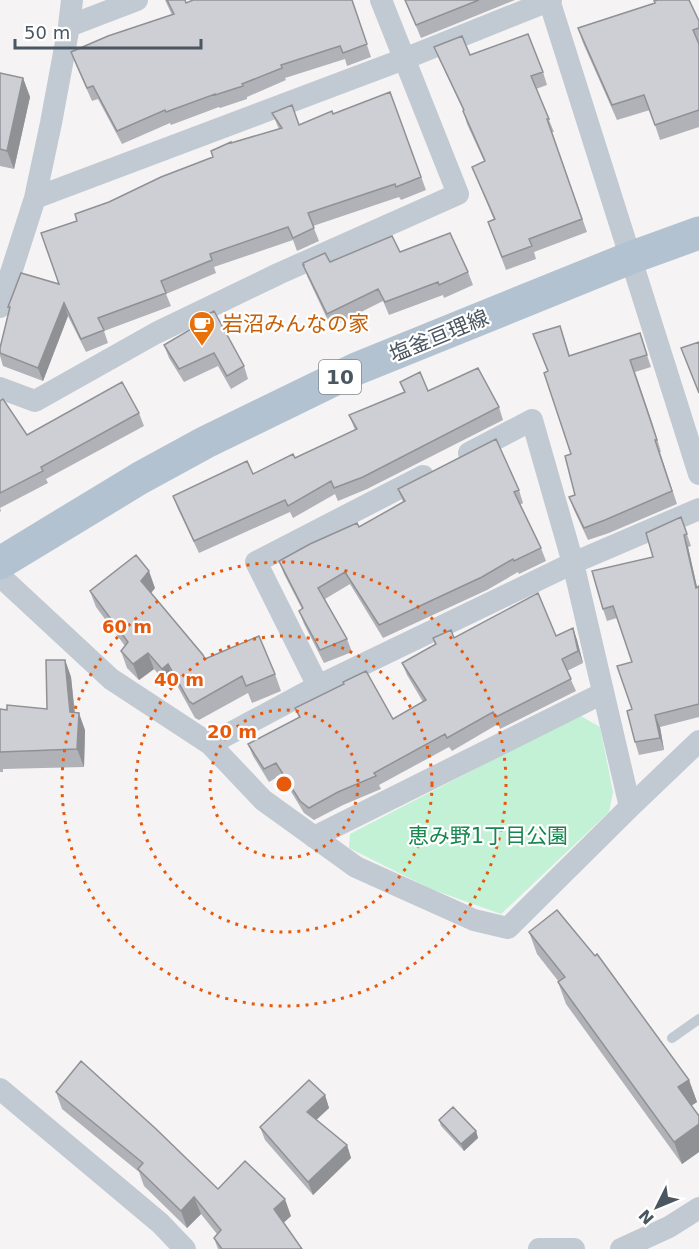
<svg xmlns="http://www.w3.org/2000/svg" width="699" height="1249" font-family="'DejaVu Sans','Noto Sans JP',sans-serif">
<rect width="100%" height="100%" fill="#f5f3f3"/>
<!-- green -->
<path fill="#c3f1d5" d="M579,715L600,727L613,792L609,812L501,914L431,889L349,848L350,834Z"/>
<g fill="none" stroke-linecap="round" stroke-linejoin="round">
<!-- lane -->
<path stroke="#c1cad2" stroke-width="10" d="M672,1038L699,1019"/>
<!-- street -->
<path stroke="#c1cad2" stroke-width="22" d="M549,0L699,474
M69,26L137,0
M35,198L404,59L551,0
M0,307L35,198L51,123L69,26L72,0
M0,388L35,401L156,333L278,274L458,194L381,0
M469,453L532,420L573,563L630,807
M0,576L111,679L210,744L263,800L356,867L474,920L508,928L630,807L699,741
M318,686L256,562L423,476
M210,744L318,686L573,563L699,509
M314,837L603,693
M0,1089L160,1223L185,1249
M539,1249H574
M621,1249L669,1227L699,1208"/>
<!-- primary -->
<path stroke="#b3c2d1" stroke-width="33" d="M0,563L140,478L206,442L356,369L630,258L699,233"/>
</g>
<!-- wall -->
<path fill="#b0b2b7" d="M165,0H185L186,3L352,0L371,57L347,66L345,59L285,78L286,80L247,97V99L220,108L219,107L171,125L170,123L122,144L98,99L92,101L76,65L71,52L172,15Z
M405,0H515L421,38Z
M699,21V127L660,140L650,110L617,120L583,43L578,28Z
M434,47L543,72L547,85L536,89L554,132H552L587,232L534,252L536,259L506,270L488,222L494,220L472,167L484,161L467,124L463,110L439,59Z
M0,73L23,78L30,97L14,169L0,166Z
M390,92L426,190L401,200L399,197L313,226L319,241L297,251L293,240L214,267L216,273L166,294L171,306L104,331L108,343L86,352L68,316L43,381L3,366L0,356V348L9,310L8,307L59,284L77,221L109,202L213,157L231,143L279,129L272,113L299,125L333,114Z
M400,252L468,272L473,285L444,298L443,295L389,315L383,301L331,327L308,278L303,265Z
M196,321L244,366L248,379L231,389L218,366L184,382L169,358L164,345L198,325Z
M560,326L570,356L644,346L651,367L635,372L652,422L661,452H660L677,504L609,533L588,540L574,510L569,497L575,495L571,454L548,372L533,334Z
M400,382L428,391L499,407L503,420L367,489L338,501L335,494L293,518L290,512L199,553L178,509L173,496L253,474L295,458L355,430L349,415L404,393Z
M0,401L27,435L139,413L144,426L46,479L48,483L0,508L1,511L0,512Z
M398,489L519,490L523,503L520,505L541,548L546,561L519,574L518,572L487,590L383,638L350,584L325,599L347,639L352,652L324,663L304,624L299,611L302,609L284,574L279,561L359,527L403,502Z
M681,517L691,546L688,547L697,587L699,586V717L660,727L664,750L639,755L635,742L632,709V662L617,618L607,621L603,609L653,557Z
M155,588L151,593L205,659L275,674L281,691L252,703L248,693L199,720L195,718L174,680L168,686L154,669L139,680L127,668L121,651L125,646L96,607L90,591Z
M573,628L577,640L583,663L567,671L576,691L500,729L498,724L452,751L449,747L379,785L381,789L343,805L314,820L304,813L281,775L269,782L253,756L248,744L299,718L295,708L393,719L423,702L407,675L402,663L435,645L433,638L556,636Z
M65,660L71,677L75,712L85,730L84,767L3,769V772H0V709L7,710L47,709Z
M529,932L689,1080L697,1102L691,1106L699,1116V1152L682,1164L566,1004L558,982H559L537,954Z
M56,1092L218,1189L291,1216L283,1223L302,1249H218L214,1238L217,1234L201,1214L187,1228L144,1186L139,1172L62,1109Z
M325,1095L329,1108L316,1120L347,1145L351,1158L313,1195L265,1140L260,1127Z
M439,1120L476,1131L478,1138L464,1151L441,1126Z"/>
<!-- shaded-wall -->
<path fill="#909195" d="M23,78L30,97L14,169L7,151Z
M64,303L68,316L43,381L38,368Z
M684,535L688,547L699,596L696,588Z
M149,571L155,588L147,598L141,581Z
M573,628L577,640L583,663L578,651Z
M148,653L154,669L139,680L133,664Z
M65,660L71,677L76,729L70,712Z
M168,664L174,680L168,686L162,669Z
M79,713L85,730L84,767L77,749Z
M655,715L660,727L664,750L660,738Z
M689,1080L697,1102L686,1109L678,1087Z
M325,1095L329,1108L311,1125L307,1112Z
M699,1124V1152L682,1164L674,1142Z
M476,1131L478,1138L464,1151L461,1144Z
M347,1145L351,1158L313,1195L308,1182Z
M194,1197L201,1214L187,1228L181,1211Z
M285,1199L291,1216L280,1226L274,1209Z"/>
<!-- building -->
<path fill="#cdcfd5" stroke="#909195" stroke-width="1.5" d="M167,0H185L186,3L193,0H352L367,44L343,53L340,46L281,65L282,68L242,84L243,86L215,95V94L166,112L165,110L117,131L93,86L87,88L71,52L108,36L174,14Z
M405,0H479L416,25Z
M658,0H689L699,21V28L693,30L699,44V110L655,125L644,95L612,105L578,28L655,3L654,1Z
M528,34L543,72L531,76L549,119H547L582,219L529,239L532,246L502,257L488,222L495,219L472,167L485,161L463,111L464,110L434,47L462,36L470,55Z
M0,73L23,78L7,151L0,149Z
M390,92L421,177L396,187L395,184L308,213L314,228L293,238L288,227L210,254L212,260L161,281L166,293L98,318L104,330L81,339L64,303L38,368L0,353V348L10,307H8L21,273L59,284L41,233L77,221L75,214L109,202L161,177L213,157L211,151L231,142V143L282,128L272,113L292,105L299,125L332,111L333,114Z
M450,233L468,272L439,285L438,282L385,302L378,289L327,314L303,265H304L303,263L325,253L330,262L392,236L400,252Z
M214,311L244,366L227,376L214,353L179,369L164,345L198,325L196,321Z
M560,326L569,356L640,333L647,355L630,360L647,410L657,440H655L672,491L605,520L584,528L569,497L575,495L565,456L571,454L544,373L548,371L533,334Z
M699,342V393L681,348Z
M478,368L499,407L363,477L334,488L331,481L288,506L285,500L194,541L173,496L247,461L253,474L293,454L295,458L357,429L349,415L405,392L400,382L420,372L428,391Z
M122,382L139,413L41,467L43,471L0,493V401L3,399L27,435Z
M496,439L519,490L514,492L541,548L514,561L513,559L482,577L379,625L345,572L318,588L347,639L320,650L299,611L303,608L279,561L310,544L357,523L359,527L405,501L398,489Z
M681,517L687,534L684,535L696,588L699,586V704L655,715L660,738L635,742L627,711L632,709L617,666L632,662L613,606L603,609L592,571L653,557L646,533Z
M136,555L149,571L141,581L203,655L205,659L259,636L275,674L246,686L242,676L193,704L189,701L168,664L162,669L148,653L133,664L121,651L128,642L90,591Z
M538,593L556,636L573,628L578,651L562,659L571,679L496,717L493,712L447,738L445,734L374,773L376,776L338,792L309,808L300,801L276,763L264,769L248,744L300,717L295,708L344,684L343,682L366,671L393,719L426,700L402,663L436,644L433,638L451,630L454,638Z
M46,660H65L70,712L79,713L77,749L0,752V709L7,710V705L47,709Z
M557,910L595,956L597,954L689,1080L678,1087L699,1116V1124L674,1142L558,982L565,977L529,932Z
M81,1061L155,1128L218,1189L245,1161L285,1199L274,1209L302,1249H222L214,1238L221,1230L194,1197L181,1211L138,1169L143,1163L56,1092Z
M309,1080L325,1095L307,1112L347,1145L308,1182L260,1127Z
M453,1107L476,1131L461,1144L439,1120Z"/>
<!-- distance rings -->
<g fill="none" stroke="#e8590c" stroke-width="3" stroke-dasharray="3 6">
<circle cx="284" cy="784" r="74"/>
<circle cx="284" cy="784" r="148"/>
<circle cx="284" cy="784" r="222"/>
</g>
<!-- icons -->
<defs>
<g id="cafe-pin" transform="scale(1.35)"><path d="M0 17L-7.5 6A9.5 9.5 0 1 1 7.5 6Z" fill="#e8710a" stroke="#fff"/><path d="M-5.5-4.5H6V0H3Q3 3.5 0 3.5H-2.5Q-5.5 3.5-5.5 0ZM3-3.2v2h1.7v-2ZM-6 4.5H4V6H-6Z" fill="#fff"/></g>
</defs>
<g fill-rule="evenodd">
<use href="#cafe-pin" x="202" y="324"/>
</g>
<g text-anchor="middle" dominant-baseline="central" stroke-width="4.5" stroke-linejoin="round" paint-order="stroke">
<!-- shield labels -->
<rect fill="#fff" stroke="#808990" stroke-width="1.5" x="319" y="360" width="42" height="34" rx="4.5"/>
<g font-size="20" font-weight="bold" fill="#4a5661">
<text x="340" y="377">10</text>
</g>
<!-- food labels -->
<g font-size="21" fill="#c56008" stroke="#fff" text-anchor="start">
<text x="222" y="324">岩沼みんなの家</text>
</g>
<!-- street labels -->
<g font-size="21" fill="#4a5661" stroke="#fff">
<text transform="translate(439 336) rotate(-22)">塩釜亘理線</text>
</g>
<!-- park labels -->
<g font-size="21" fill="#17864f" stroke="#fff">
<text x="488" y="836">恵み野1丁目公園</text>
</g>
</g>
<circle cx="284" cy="784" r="9" fill="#e8590c" stroke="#fff" stroke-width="3"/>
<g font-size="18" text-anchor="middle" font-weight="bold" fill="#e8590c" stroke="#fff" stroke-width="4.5" stroke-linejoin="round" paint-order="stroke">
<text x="127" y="633">60 m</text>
<text x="179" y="686">40 m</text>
<text x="232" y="738">20 m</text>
</g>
<!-- north arrow -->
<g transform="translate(657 1207) rotate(227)" stroke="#ffffff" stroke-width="4.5" paint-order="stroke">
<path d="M0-4.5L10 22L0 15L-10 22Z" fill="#4a5661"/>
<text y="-9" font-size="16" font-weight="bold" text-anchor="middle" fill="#4a5661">N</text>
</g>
<!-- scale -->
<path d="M15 39v9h186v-9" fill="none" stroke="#4a5661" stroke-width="3"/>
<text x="24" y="39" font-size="18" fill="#4a5661" stroke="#ffffff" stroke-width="4.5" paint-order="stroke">50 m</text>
</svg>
